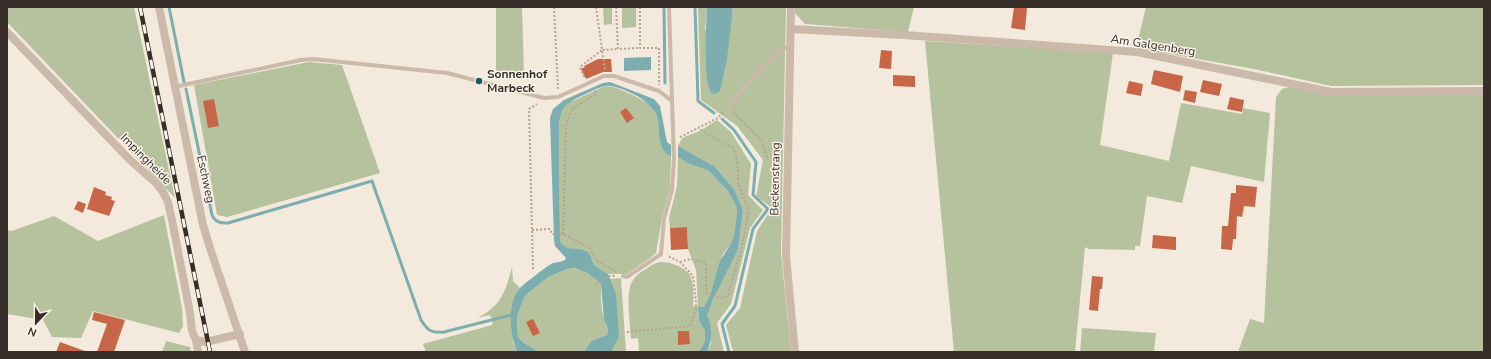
<svg xmlns="http://www.w3.org/2000/svg" width="1491" height="359" font-family="'Nunito Sans',sans-serif">
<rect width="100%" height="100%" fill="#f3e9dd"/>
<!-- green -->
<path fill="#b5c29d" d="M7,7H134L175,198L7,22Z
M496,7H522L524,76L511,77L496,72Z
M603,7H612V24L604,25Z
M622,7H636V27L622,28Z
M698,7H707L705,30L732,15L733,7H786L781,253L791,352H733L726,325L740,308L757,231L772,208L756,196L763,160L737,126L701,100Z
M795,7H914L908,32L805,24L795,13Z
M1146,7H1484L1483,28L1484,29V85L1331,86L1254,69L1136,48Z
M925,41L1113,53L1100,145L1169,161L1181,103L1242,114L1243,108L1270,113L1264,182L1191,166L1182,203L1147,196L1140,246H1135V250L1089,249L1085,247L1075,352H954Z
M309,62L342,65L380,173L227,217L217,215L194,85Z
M605,86C613,86 620,89 628,93C638,97 648,102 655,112C662,124 654,151 671,156L670,189L662,218L656,253L649,259L627,274H608L601,271L594,264L590,255L580,249H568L563,246L560,241L559,125L561,113L566,104Z
M1289,87L1484,94V352H1238L1250,319L1264,323L1276,97L1282,89Z
M717,120L731,132L751,164L748,195L763,210L750,228L731,304L717,323L724,352H707L711,344L707,316L712,302L738,250L743,210L734,189L714,166L678,146L682,138L700,131Z
M678,157L687,163L709,171L728,191L736,206L737,212L734,235L730,245L723,254L710,295L704,307L698,306L699,321L705,331V341L699,352H639L638,338L631,339C630,326 626,294 631,284C634,277 640,272 646,269C650,266 655,263 660,262C669,261 685,267 690,275C694,283 694,297 693,306H698L696,270L688,249L687,227L670,228L669,218L677,186Z
M164,215L182,308L183,326L179,333L93,311L81,338L52,337L43,320L7,314V230L12,231L54,216L98,241Z
M512,267L513,281L520,288L516,295L513,342L517,352H426L423,344L492,325C493,320 493,318 489,315L478,318C502,304 505,293 512,267Z
M570,268C580,268 598,275 601,286C601,289 601,293 601,296C601,308 603,319 608,329L607,335L591,341L584,352H539L524,343L518,337L517,324L518,313L525,296L548,277Z
M621,278L626,352H612L610,279Z
M1082,328L1156,333L1154,352H1080Z
M166,341L190,347L191,352H162Z"/>
<!-- water -->
<path fill="#7caeb0" d="M707,7H733L727,59L720,91L715,94L711,93C703,78 706,26 707,7Z
M651,57V70L624,71V58Z
M610,82L654,99L660,106L667,142L671,145V156C654,151 662,124 655,112C652,108 644,100 639,97C632,93 613,84 605,86C596,88 587,94 579,97C563,106 562,107 559,125L560,241C567,253 575,246 586,251C592,254 591,260 594,264C598,269 603,271 608,274L616,294L619,337L612,349V352H584L591,341L607,335L608,329L604,320L601,285L597,280L588,273L575,268H570L548,277L531,291L525,296L518,313L517,324L518,337L524,343L539,352H517C510,334 506,302 521,287C525,283 531,279 536,275C541,271 547,266 553,263C557,262 561,262 565,260L566,258L555,246L554,240L550,118L553,109L564,100L603,83Z
M678,146L714,166L734,189L743,210L738,250L712,302L707,316C713,326 712,341 707,352H699L705,341V331L699,321L698,306L704,307L710,295L720,261L730,245L734,235L737,212L736,206L728,191L709,171L687,163L678,157Z"/>
<g fill="none" stroke-linecap="round" stroke-linejoin="round">
<!-- stream -->
<path stroke="#7caeb0" stroke-width="3" d="M169,7L184,82
M664,7L665,83
M695,7L698,101L714,113
M186,89L212,215C215,222 220,223 228,223L372,181L421,320C428,331 431,333 444,332L511,315
M722,119L734,130L756,162L753,195L768,209L753,229L735,306L722,324L729,352"/>
</g>
<!-- building -->
<path fill="#c76747" d="M1014,7L1027,8L1025,30L1011,28Z
M881,50L892,51L891,69L879,68Z
M598,59H611L612,72H603L586,79L581,69L585,67L584,66Z
M1154,70L1183,76L1180,92L1151,84Z
M893,75L915,76V87L893,86Z
M1203,80L1222,84L1219,96L1200,92Z
M1129,81L1143,84L1141,96L1126,93Z
M1185,90L1197,92L1195,103L1183,100Z
M1230,97L1244,100L1242,112L1227,109Z
M214,99L219,126L208,128L203,101Z
M626,108L634,118L627,123L620,112Z
M1236,185L1257,187L1255,207L1244,206L1242,217L1237,216L1236,239H1233L1232,250L1221,249L1222,226H1228L1231,193H1236Z
M94,187L106,192L105,195L112,197L111,200L115,201L109,216L87,209Z
M78,201L86,204L83,213L74,209Z
M687,227L688,249L671,250L670,228Z
M1153,235L1176,237V250L1152,248Z
M1092,276L1103,277L1102,289H1100L1098,311L1089,310Z
M94,312L125,320L114,352H97L107,324L92,320Z
M533,319L540,333L533,336L526,322Z
M678,331H689L690,344L678,345Z
M60,342L85,351V352H56Z"/>
<g fill="none" stroke-linecap="round" stroke-linejoin="round">
<!-- path -->
<path stroke="#b7a393" stroke-width="2" stroke-dasharray="2 2" stroke-linecap="butt" d="M554,7L558,89
M596,7L602,50L617,49
M616,7L618,49L640,48
M640,7V48H659V85
M584,77L580,67L602,50L605,70
M733,112L762,141L768,160
M680,137L718,118L724,111
M532,230L550,229L552,234H563L590,248L597,261L617,272
M563,234L566,125L572,109L596,94L594,89
M680,262L690,259L706,263V292L715,297L723,298L728,295L741,250L749,211L738,183V167L734,149L698,128
M533,269L529,109L537,104
M595,285L610,276H616
M627,332L690,326L696,309V302L693,276L680,262L668,256"/>
<!-- lane -->
<path stroke="#cbb9a9" stroke-width="4" d="M174,87L301,60L313,59L447,73L544,98L558,97L604,76H614L659,91L672,101L669,7
M728,107L757,73L782,48H791
M623,276L627,277L661,254L664,219L672,190L674,158L672,101"/>
<!-- street -->
<path stroke="#cbb9a9" stroke-width="8" d="M159,7L203,225L211,251L245,352
M791,7L786,256L795,352
M791,29L904,35L1137,52L1331,92L1484,91
M7,32L130,160L156,183L163,192L168,202L173,225L190,313L192,331L196,340L198,352
M196,340L205,342L240,334"/>
<!-- rail casing -->
<g stroke="#382e29" stroke-width="4.5">
<path id="rail" d="M140,7L210,352"/>
</g>
<!-- rail -->
<use href="#rail" stroke="#faf3ea" stroke-width="3" stroke-dasharray="9" stroke-linecap="butt"/>
</g>
<!-- markers -->
<circle fill="#1e565a" stroke="#faf3ea" stroke-width="1.5" cx="479" cy="81" r="4"/>
<g text-anchor="middle" dominant-baseline="central" stroke-width="3" stroke-linejoin="round" paint-order="stroke">
<!-- street labels -->
<g font-size="12" fill="#382e29" stroke="#faf3ea">
<text transform="translate(1153 45) rotate(9)">Am Galgenberg</text>
<text transform="translate(146 159) rotate(45)">Impingheide</text>
<text transform="translate(206 179) rotate(78)">Eschweg</text>
<text transform="translate(775 179) rotate(-89)">Beckenstrang</text>
</g>
<!-- poi labels -->
<g font-size="12" font-weight="bold" fill="#382e29" stroke="#faf3ea" text-anchor="start">
<text x="487" y="74">Sonnenhof<tspan x="487" dy="14">Marbeck</tspan></text>
</g>
</g>
<!-- border -->
<rect width="1491" height="359" fill="none" stroke="#382e29" stroke-width="16"/>
<!-- north arrow -->
<g transform="translate(36 323) rotate(202)" stroke="#faf3ea" stroke-width="3" paint-order="stroke">
<path d="M0-3L7 15L0 10L-7 15Z" fill="#382e29"/>
<text y="-6" font-size="11" font-weight="bold" text-anchor="middle" fill="#382e29">N</text>
</g>
</svg>
